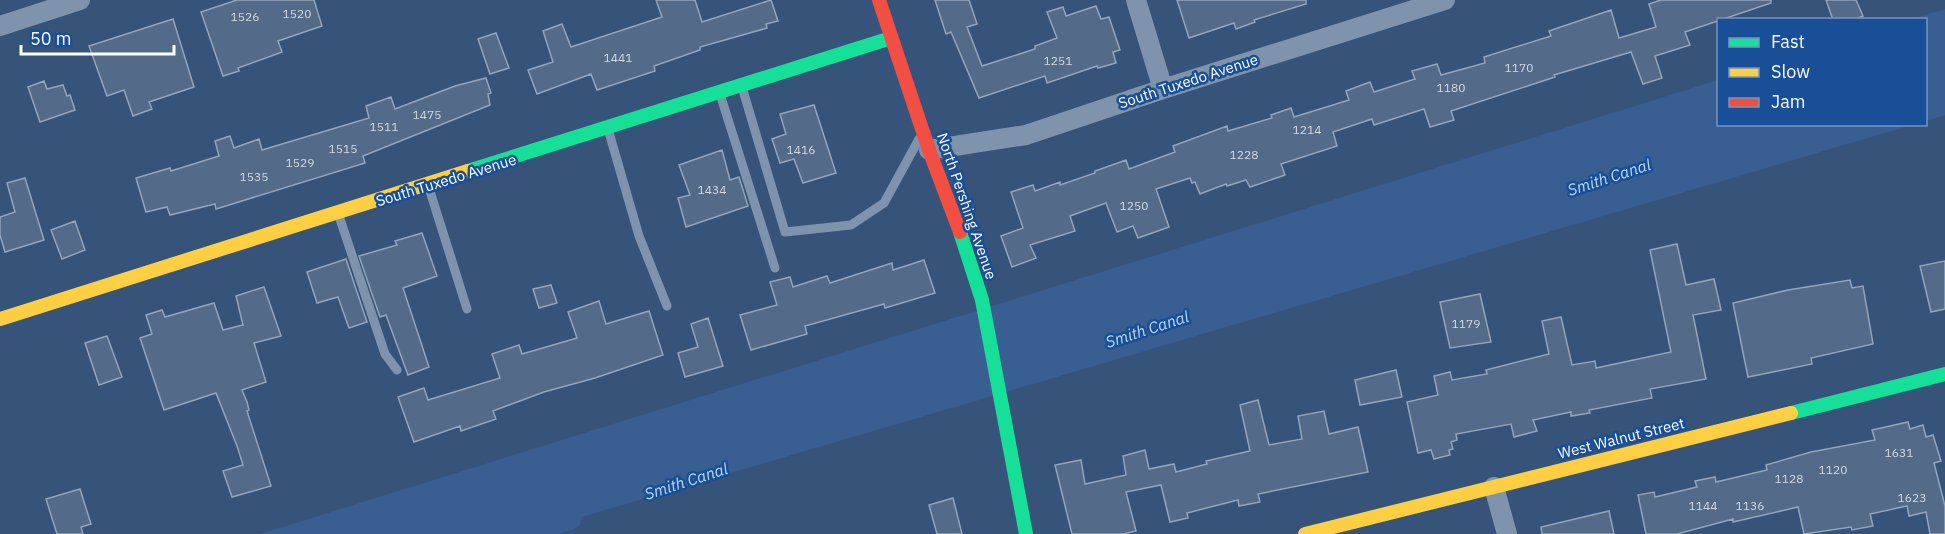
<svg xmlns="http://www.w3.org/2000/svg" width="1945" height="534" font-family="'IBM Plex Sans',sans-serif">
<rect width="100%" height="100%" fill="#36537a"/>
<!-- water -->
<path fill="#395e92" d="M1945,9V115L1926,121V20L1912,19Z
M1718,80V124L1912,125L524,534H260Z"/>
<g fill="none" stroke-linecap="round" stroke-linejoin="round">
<!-- canal -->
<path stroke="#395e92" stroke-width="21" d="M526,534L571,519"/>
</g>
<!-- building -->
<path fill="#536a89" stroke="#94a4ba" stroke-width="1.5" d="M237,0H314L322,26L278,41L282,52L238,68L239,71L223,76L201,12Z
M656,0H695L702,22L771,0L778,21L766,24L767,28L700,47V50L654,66L655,71L597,90L591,74L537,94L528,70L553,62L543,31L562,24L571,47L662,17Z
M935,0H969L977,24L967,27L982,66L1035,49V46L1057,38L1047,12L1063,7L1066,16L1096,6L1101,19L1109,17L1120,50L1113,52L1116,63L1098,68L1097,66L1047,83L1045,76L979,98L951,32L946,34Z
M1177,0H1306V4L1254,20L1255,22L1236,29L1234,23L1189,38Z
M1661,0H1771V3L1685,32L1690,45L1655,56L1662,78L1643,84L1631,52L1554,75L1555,77L1451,111L1454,120L1430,127L1424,109L1374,125L1372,119L1333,132L1337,146L1281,164L1285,175L1250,187L1246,180L1227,186L1226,184L1200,194L1195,182L1192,183L1190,178L1156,189L1169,227L1138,238L1133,226L1117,232L1106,203L1070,216L1075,231L1030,245L1036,258L1012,267L1001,236L1023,228L1011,192L1033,185L1035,191L1060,182V185L1095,173V171L1126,160L1129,169L1175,152L1173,146L1227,126L1228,131L1272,118L1271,115L1291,108L1294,117L1349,100L1346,91L1370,82L1374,92L1415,79L1412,71L1437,64L1441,75L1485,63L1484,57L1551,36L1549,31L1611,10L1619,38L1656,27L1649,4Z
M1826,0H1856L1863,16L1854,20H1833Z
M173,19L194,87L149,102L152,109L133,116L124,90L107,96L89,46Z
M496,33L509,68L490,74L478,39Z
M486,78L491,93L488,94L490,105L363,156L365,163L216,209L215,204L170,215L167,207L146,212L136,178L170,168L171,171L219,156L215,141L230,136L234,148L259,139L262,150L369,118L366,106L391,97L395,109L455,86Z
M44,81L47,89L63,85L67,96L70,95L75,110L40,122L28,87Z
M814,105L836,173L803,183L794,159L780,163L772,139L786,134L780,114Z
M722,150L730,180L739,177L748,206L686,227L678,198L690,195L679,165Z
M25,178L44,240L5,252L0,235V217L15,212L7,183Z
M75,221L85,250L62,259L51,230Z
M422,233L437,276L403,288L429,367L408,375L386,315L380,317L359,256L397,245L395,241Z
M1677,244L1686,285L1714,279L1721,310L1693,315L1706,379L1650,389L1652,398L1589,410L1590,413L1571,416V412L1533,420L1537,431L1514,437L1511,424L1456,434L1457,440L1451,442L1453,449L1449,450L1450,455L1434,459L1431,450L1418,453L1407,402L1438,395L1434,376L1450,372L1452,380L1487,374L1486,370L1549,354L1542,321L1561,317L1572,365L1595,361L1596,368L1671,352L1650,250Z
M346,259L367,322L349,328L338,297L317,303L307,272Z
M924,260L935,293L885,308L884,304L805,326L807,334L751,350L740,315L777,305L770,282L790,277L793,287L827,276L830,283L892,263L893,270Z
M1945,261V309L1931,312L1920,266Z
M1850,280L1852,288L1863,286L1873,344L1811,358L1812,364L1748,377L1733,303L1788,290Z
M551,285L557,303L539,308L533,289Z
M264,287L281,336L254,343L266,382L242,390L247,402L249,410L247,411L271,486L232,497L223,471L243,465L237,446L216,393L164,410L140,338L152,334L146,315L162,310L165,317L214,303L223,330L243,325L236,296Z
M1480,294L1491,342L1450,348L1440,302Z
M599,301L606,324L649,311L663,355L595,378L544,392L493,411L496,419L461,431L460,426L414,442L398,397L424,388L428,400L500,378L492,354L519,345L522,354L577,338L568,312Z
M708,318L723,366L685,377L678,353L698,347L691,324Z
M107,336L122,377L99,385L85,343Z
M1396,370L1402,397L1360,405L1355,380Z
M1258,400L1269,445L1302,439L1298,416L1324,411L1329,434L1358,427L1368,472L1258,494L1260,502L1239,506L1238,500L1187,513L1188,518L1170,522L1161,485L1126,492L1136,531L1123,534H1072L1055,465L1081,460L1085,484L1126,475L1123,456L1145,450L1149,469L1174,464L1176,472L1207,464L1206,461L1250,451L1240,405Z
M1908,422L1910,429L1923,425L1926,437L1933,435L1941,461L1934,463L1945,506V534H1930L1926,512L1909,516L1907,506L1870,514L1873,526L1852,530L1851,527L1804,534L1798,507L1733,522V519L1677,534H1646L1638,495L1654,492L1655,497L1697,487L1695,481L1715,477L1716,482L1767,470L1766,465L1811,452L1875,440L1872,430Z
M80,489L91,524L81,527L83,534H57L46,499Z
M953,498L962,534H937L929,505Z
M1609,511L1614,534H1542L1541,527Z"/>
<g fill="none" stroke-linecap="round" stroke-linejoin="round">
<!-- lane -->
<path stroke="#7f93ad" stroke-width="9" d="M742,87L785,232L851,225L884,203L919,139
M720,94L775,268
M608,129L639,236L667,306
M429,188L467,309
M339,216L385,354L397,370"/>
<!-- street -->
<path stroke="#7f93ad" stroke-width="20" d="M1136,0L1163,89
M0,26L80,0
M929,150L1026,135L1163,89L1445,0
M1494,487L1507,534"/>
<!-- fast -->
<path stroke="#16e098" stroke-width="14" d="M468,171L891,38
M960,232L982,300L1026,534
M1791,413L1945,374"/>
<!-- slow -->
<path stroke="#ffcf43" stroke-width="14" d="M0,319L468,171
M1305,534L1791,413"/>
<!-- jam -->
<path stroke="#f24e42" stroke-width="14" d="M879,0L929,150L960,232"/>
</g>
<g text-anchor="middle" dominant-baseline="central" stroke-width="5" stroke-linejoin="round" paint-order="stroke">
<!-- number labels -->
<g font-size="12" fill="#d4dae2">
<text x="297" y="13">1520</text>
<text x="245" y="16">1526</text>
<text x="618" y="57">1441</text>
<text x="1058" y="60">1251</text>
<text x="1519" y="67">1170</text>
<text x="1451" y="87">1180</text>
<text x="427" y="114">1475</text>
<text x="384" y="126">1511</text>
<text x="1307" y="129">1214</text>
<text x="343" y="148">1515</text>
<text x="801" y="149">1416</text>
<text x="1244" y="154">1228</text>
<text x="300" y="162">1529</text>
<text x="254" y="176">1535</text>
<text x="712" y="189">1434</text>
<text x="1134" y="205">1250</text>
<text x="1466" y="323">1179</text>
<text x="1899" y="452">1631</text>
<text x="1833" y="469">1120</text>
<text x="1789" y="478">1128</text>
<text x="1912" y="497">1623</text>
<text x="1703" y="505">1144</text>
<text x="1750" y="505">1136</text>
</g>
<!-- street labels -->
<g font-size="15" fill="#fff" stroke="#194f97">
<text transform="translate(1188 81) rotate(-18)">South Tuxedo Avenue</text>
<text transform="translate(446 180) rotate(-17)">South Tuxedo Avenue</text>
<text transform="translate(967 206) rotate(71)">North Pershing Avenue</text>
<text transform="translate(1621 438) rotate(-14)">West Walnut Street</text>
</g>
<!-- water labels -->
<g font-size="16" font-style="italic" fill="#b9d5f7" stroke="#194f97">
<text transform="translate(1609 177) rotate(-18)">Smith Canal</text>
<text transform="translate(1147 329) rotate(-18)">Smith Canal</text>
<text transform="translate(686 481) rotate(-18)">Smith Canal</text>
</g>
</g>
<!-- legend -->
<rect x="1717" y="18" width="210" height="108" fill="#194f97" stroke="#7595c1" stroke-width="1.5"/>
<rect x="1729" y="38" width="30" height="9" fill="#16e098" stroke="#7595c1" stroke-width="1.5"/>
<text x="1771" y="48" font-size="18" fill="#ffffff">Fast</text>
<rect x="1729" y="68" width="30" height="9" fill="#ffcf43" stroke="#7595c1" stroke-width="1.5"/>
<text x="1771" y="78" font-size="18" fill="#ffffff">Slow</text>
<rect x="1729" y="98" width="30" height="9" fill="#f24e42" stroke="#7595c1" stroke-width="1.5"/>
<text x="1771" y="108" font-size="18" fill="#ffffff">Jam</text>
<!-- scale -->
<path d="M21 45v9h153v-9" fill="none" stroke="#ffffff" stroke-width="3"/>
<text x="30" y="45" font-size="18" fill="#ffffff" stroke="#194f97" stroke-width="4.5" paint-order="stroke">50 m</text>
</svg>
